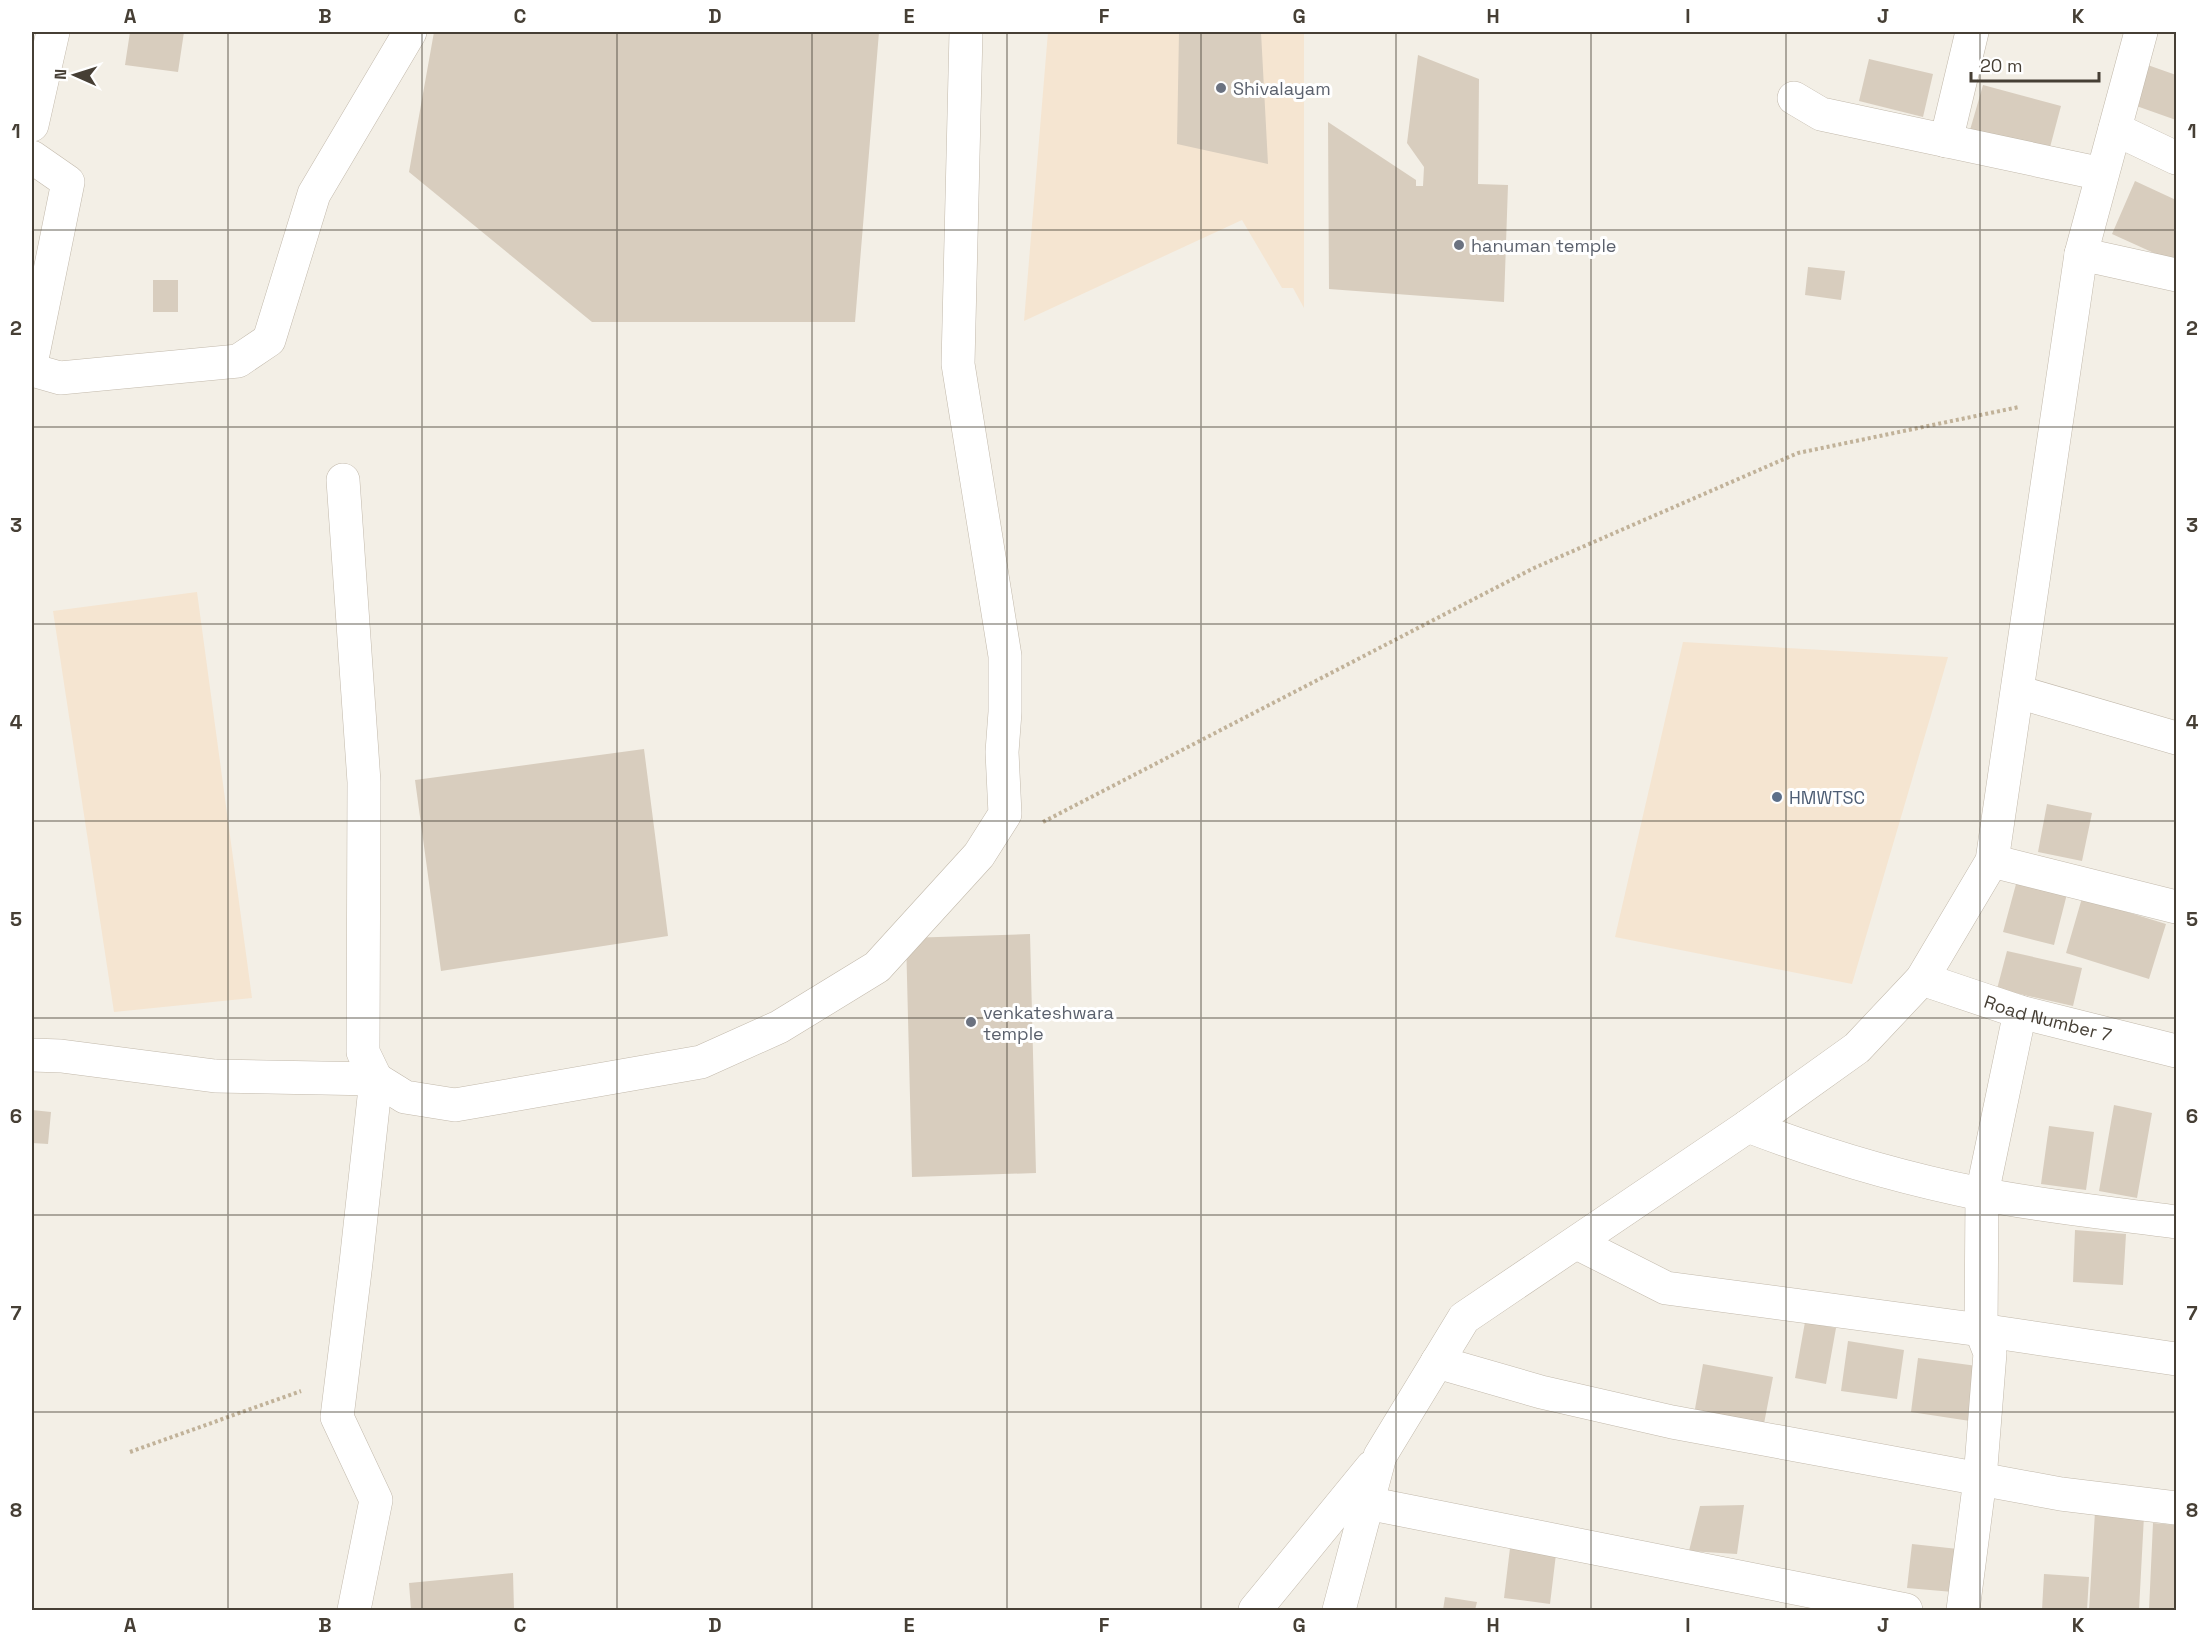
<svg xmlns="http://www.w3.org/2000/svg" width="2208" height="1642" font-family="'Space Grotesk',sans-serif">
<rect width="100%" height="100%" fill="#f3efe6"/>
<!-- commercial -->
<path fill="#f5e5d1" d="M1048,32H1304V308L1293,288H1282L1242,220L1024,321Z
M197,592L252,998L114,1012L53,611Z
M1683,642L1948,657L1852,984L1615,937Z"/>
<!-- building -->
<path fill="#d8cdbe" d="M130,32H184L178,72L125,65Z
M434,32H879L855,322H592L409,172Z
M1179,32H1261L1268,164L1177,144Z
M1418,55L1479,79L1478,184L1508,185L1504,302L1329,289L1328,122L1416,180V186H1423L1424,167L1407,143Z
M1869,59L1933,74L1923,117L1859,101Z
M2142,63L2176,75V120L2128,103Z
M1983,85L2061,106L2049,151L1970,130Z
M2135,181L2176,200V263L2112,234Z
M1808,267L1845,271L1841,300L1805,295Z
M153,280H178V312H153Z
M644,749L668,936L441,971L415,780Z
M2047,804L2092,813L2082,861L2038,852Z
M2019,873L2069,886L2054,945L2003,932Z
M2082,898L2166,924L2149,979L2066,953Z
M1030,934L1036,1173L912,1177L906,938Z
M2007,951L2082,968L2073,1006L1997,989Z
M2114,1105L2152,1113L2137,1198L2099,1191Z
M32,1110L51,1112L48,1144L32,1143Z
M2049,1126L2094,1132L2086,1190L2041,1184Z
M2075,1230L2126,1234L2123,1285L2073,1282Z
M1805,1322L1836,1328L1826,1384L1795,1378Z
M1848,1341L1904,1350L1897,1399L1841,1391Z
M1918,1358L1977,1366L1970,1421L1911,1412Z
M1703,1364L1773,1377L1762,1434L1693,1420Z
M1744,1505L1737,1554L1689,1551L1700,1506Z
M2095,1512L2144,1516L2139,1610H2089Z
M2153,1523L2176,1525V1610H2149Z
M1912,1544L1958,1549L1953,1592L1907,1588Z
M1510,1548L1556,1554L1550,1604L1504,1598Z
M513,1573L514,1610H411L409,1583Z
M2044,1574L2089,1577L2087,1610H2042Z
M1445,1597L1477,1602L1475,1610H1443Z"/>
<g fill="none" stroke-linecap="round" stroke-linejoin="round">
<!-- street casing -->
<g stroke="#c2b9ab" stroke-width="34">
<g id="street">
<path d="M1794,98L1821,114L2102,174"/>
<path d="M32,125L53,32"/>
<path d="M2115,129L2176,158"/>
<path d="M1946,141L1972,32"/>
<path d="M32,157L68,182L32,359"/>
<path d="M2081,254L2176,275"/>
<path d="M32,370L60,378L238,361L269,340L314,194L410,32"/>
<path d="M343,480L364,782L363,1052L376,1079L356,1263L337,1417L376,1500L354,1610"/>
<path d="M2018,692L2176,738"/>
<path d="M1992,861L2176,907"/>
<path id="s1" d="M1922,979L2020,1012L2176,1051"/>
<path d="M32,1055L61,1056L215,1076L376,1079L405,1097L455,1105L701,1062L779,1027L877,967L979,855L1005,814L1002,752L1005,712V656L958,364L966,32"/>
<path d="M1748,1126C1823,1155 1902,1178 1981,1194C2046,1207 2112,1213 2176,1222"/>
<path d="M1577,1243L1666,1288L1981,1330L2176,1359"/>
<path d="M1437,1362L1541,1392L1672,1422L2061,1494L2176,1508"/>
<path d="M1367,1503L1906,1610"/>
<path d="M1255,1610L1372,1467"/>
<path d="M1339,1610L1380,1456L1464,1318L1748,1126L1857,1048L1922,979L1992,861L2081,254L2141,32"/>
<path d="M1963,1610L1980,1479L1990,1353L1981,1330L1982,1194L2020,1012"/>
</g>
</g>
<!-- path -->
<path stroke="#c1b299" stroke-width="4" stroke-dasharray="3 3" stroke-linecap="butt" d="M1043,822L1534,568L1798,453L2019,407
M130,1452L301,1391"/>
<!-- street -->
<use href="#street" stroke="#fff" stroke-width="33"/>
</g>
<!-- grid -->
<path fill="none" stroke="#463f35" stroke-width="1.5" stroke-opacity="0.55" d="M228,32V1610M422,32V1610M617,32V1610M812,32V1610M1007,32V1610M1201,32V1610M1396,32V1610M1591,32V1610M1786,32V1610M1980,32V1610M32,230H2176M32,427H2176M32,624H2176M32,821H2176M32,1018H2176M32,1215H2176M32,1412H2176"/>
<!-- markers -->
<g fill="#6b7280" stroke="#fff" stroke-width="2">
<circle cx="1221" cy="88" r="6"/>
<circle cx="1459" cy="245" r="6"/>
<circle cx="971" cy="1022" r="6"/>
</g>
<circle fill="#5c6f8a" stroke="#fff" stroke-width="2" cx="1777" cy="797" r="6"/>
<g text-anchor="middle" dominant-baseline="central" stroke-width="6" stroke-linejoin="round" paint-order="stroke">
<!-- worship labels -->
<g font-size="18" fill="#5b616d" stroke="#fff" text-anchor="start">
<text x="1233" y="88">Shivalayam</text>
<text x="1471" y="245">hanuman temple</text>
<text x="983" y="1012">venkateshwara<tspan x="983" dy="21">temple</tspan></text>
</g>
<!-- service labels -->
<g font-size="18" fill="#4e5e75" stroke="#fff" text-anchor="start">
<text x="1789" y="797">HMWTSC</text>
</g>
<!-- street labels -->
<g font-size="18" fill="#463f35" stroke="#fff">
<text stroke="none"><textPath href="#s1" startOffset="132">Road Number 7</textPath></text>
</g>
</g>
<!-- border -->
<rect width="2208" height="1642" fill="none" stroke="#ffffff" stroke-width="66"/>
<!-- north arrow -->
<g transform="translate(75 75) rotate(273)" stroke="#ffffff" stroke-width="4.5" paint-order="stroke">
<path d="M0-4.5L10 22L0 15L-10 22Z" fill="#463f35"/>
<text y="-9" font-size="16" font-weight="bold" text-anchor="middle" fill="#463f35">N</text>
</g>
<!-- scale -->
<path d="M1971 72v9h128v-9" fill="none" stroke="#463f35" stroke-width="3"/>
<text x="1980" y="72" font-size="18" fill="#463f35" stroke="#ffffff" stroke-width="4.5" paint-order="stroke">20 m</text>
<rect x="33" y="33" width="2142" height="1576" fill="none" stroke="#463f35" stroke-width="2"/>
<g font-size="20" text-anchor="middle" font-weight="bold" fill="#463f35">
<text x="130" y="23">A</text>
<text x="325" y="23">B</text>
<text x="520" y="23">C</text>
<text x="715" y="23">D</text>
<text x="909" y="23">E</text>
<text x="1104" y="23">F</text>
<text x="1299" y="23">G</text>
<text x="1493" y="23">H</text>
<text x="1688" y="23">I</text>
<text x="1883" y="23">J</text>
<text x="2078" y="23">K</text>
<text x="16" y="138">1</text>
<text x="2192" y="138">1</text>
<text x="16" y="335">2</text>
<text x="2192" y="335">2</text>
<text x="16" y="532">3</text>
<text x="2192" y="532">3</text>
<text x="16" y="729">4</text>
<text x="2192" y="729">4</text>
<text x="16" y="926">5</text>
<text x="2192" y="926">5</text>
<text x="16" y="1123">6</text>
<text x="2192" y="1123">6</text>
<text x="16" y="1320">7</text>
<text x="2192" y="1320">7</text>
<text x="16" y="1517">8</text>
<text x="2192" y="1517">8</text>
<text x="130" y="1632">A</text>
<text x="325" y="1632">B</text>
<text x="520" y="1632">C</text>
<text x="715" y="1632">D</text>
<text x="909" y="1632">E</text>
<text x="1104" y="1632">F</text>
<text x="1299" y="1632">G</text>
<text x="1493" y="1632">H</text>
<text x="1688" y="1632">I</text>
<text x="1883" y="1632">J</text>
<text x="2078" y="1632">K</text>
</g>
</svg>
